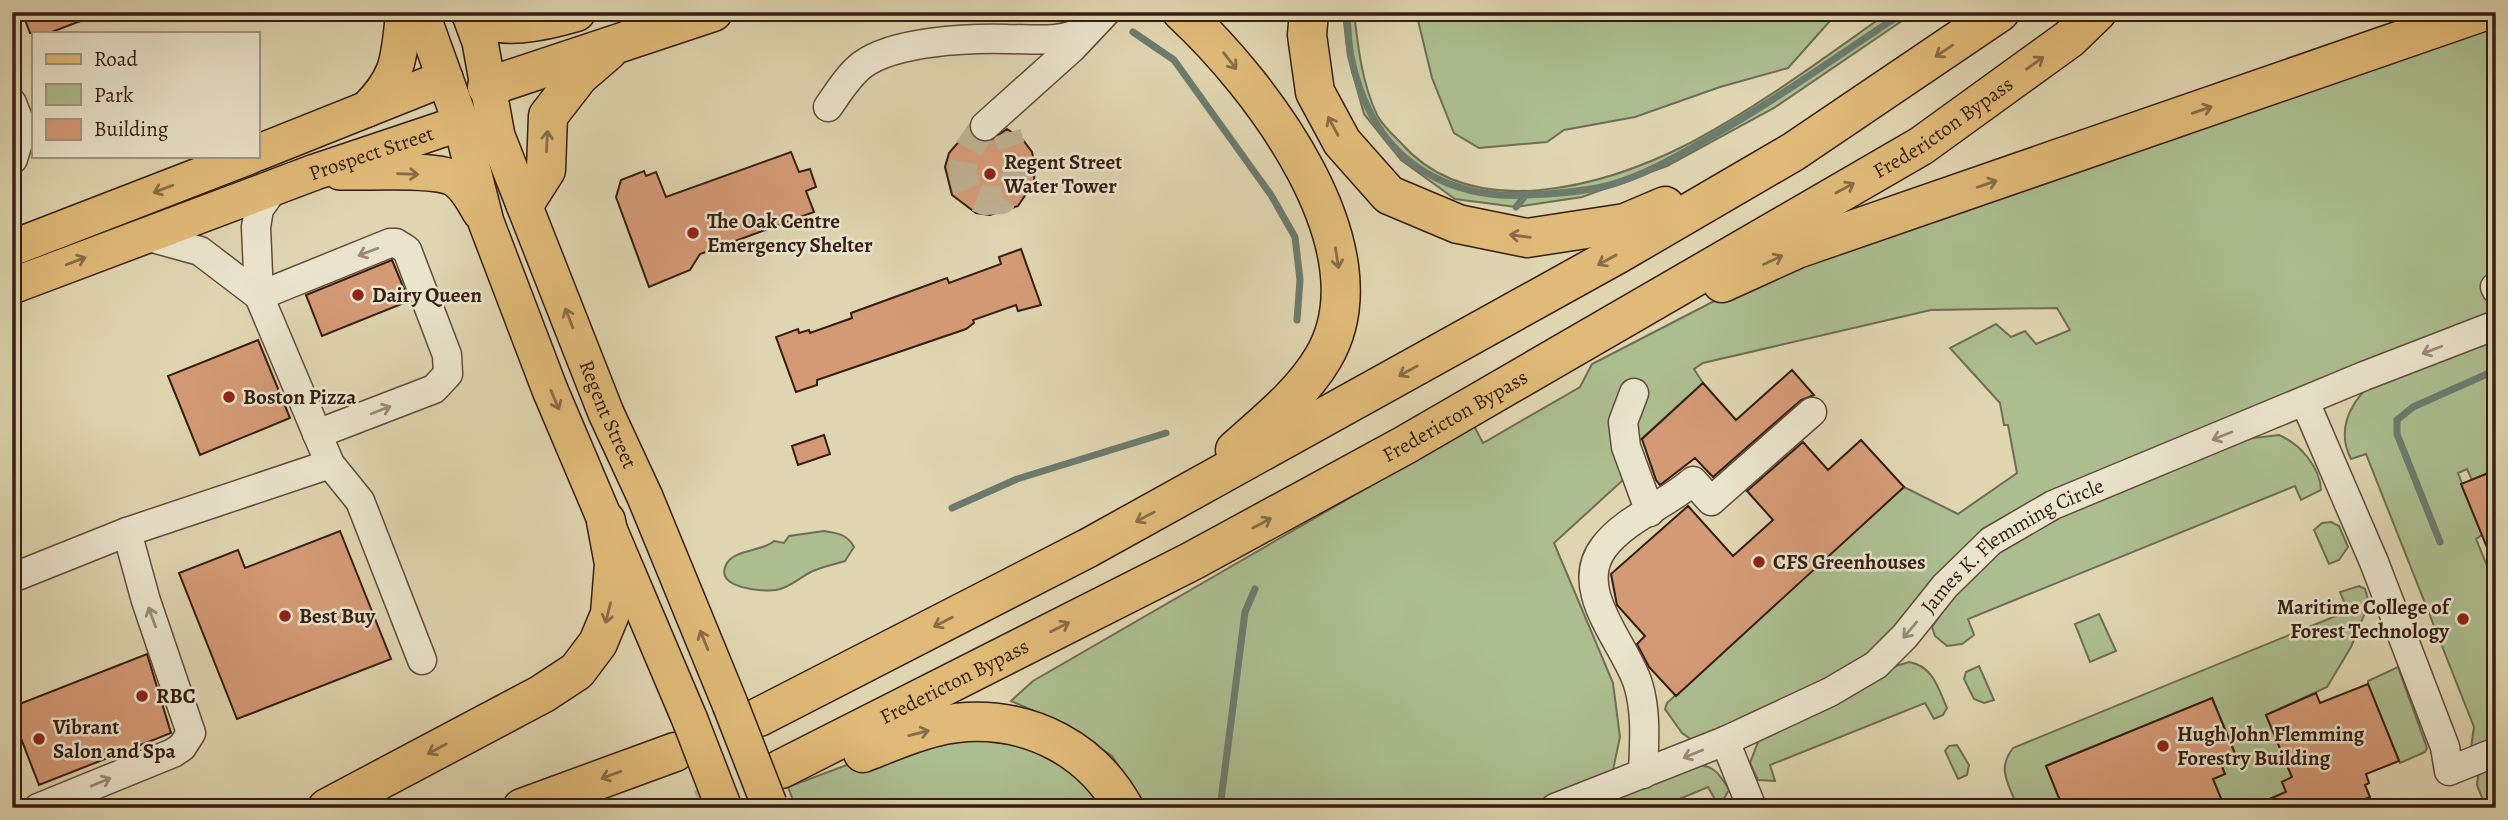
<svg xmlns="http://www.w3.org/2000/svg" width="2508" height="820" font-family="Alegreya,serif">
<rect width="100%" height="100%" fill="#dfd5b0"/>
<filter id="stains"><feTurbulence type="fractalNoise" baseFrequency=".00286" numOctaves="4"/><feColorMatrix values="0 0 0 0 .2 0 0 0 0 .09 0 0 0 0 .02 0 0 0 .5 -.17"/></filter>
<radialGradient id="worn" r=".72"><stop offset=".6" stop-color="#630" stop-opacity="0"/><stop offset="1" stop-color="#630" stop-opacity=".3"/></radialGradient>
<!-- green -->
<path fill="#acbe90" stroke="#706e52" stroke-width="2" d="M1354,12C1358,47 1362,83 1377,115C1382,125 1393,135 1401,143C1473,225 1606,186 1690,143C1760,106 1825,57 1889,12H1915L1774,108L1667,166L1582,197L1516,207L1455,199L1401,160L1364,114L1348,56L1343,13Z
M1416,12H1838L1788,68L1720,87L1635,117L1564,130L1547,142L1479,148L1454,133L1432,78Z
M2490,21L2496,32V313L2067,489L1858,662L1814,688L1692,740L1682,733L1665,709L1667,703L1904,487L1958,514L2017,473L2008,425H2004L2000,403L1950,348L1996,324L2011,337L2025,331L2036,344L2070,330L2057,308L1931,310L1703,363L1694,369L1703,383L1629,450L1634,470L1554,543L1613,683L1620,737L1613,770L1557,793L1536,808H1146L1112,756L1064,724L1011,701L1033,681L1474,426L1483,443L1580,387L1592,364L1757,279Z
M2496,340V479L2492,471L2472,480L2467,469L2458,473L2482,535L2476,539L2492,578L2496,577V808H2486L2477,785L2479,770L2471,748L2474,727L2366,454L2351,459C2337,432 2348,406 2369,386Z
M2279,435C2300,444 2320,467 2321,490L2301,500L2295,486L1968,619L1974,635L1962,644L1947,646L1935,636L1932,627L1955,594L1997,552L2029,531L2237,440Z
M2331,522L2339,526L2348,547L2339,560L2329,564L2314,530L2322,523Z
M824,531C837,533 847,534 854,547L845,561C833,565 820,567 809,573C798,579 789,588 776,590C762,592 714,588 726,565C733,549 762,552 774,541L784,543L789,536Z
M2359,586L2365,589L2369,603L2351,647L2327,687L2266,715L2292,777L2282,782L2286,792L2276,796L2280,806L2208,808L2213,779L2225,774L2220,762L2236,756L2212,698L2047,765L2063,808H2018C2009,784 1996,770 2013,748L2348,611L2340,592Z
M2099,614L2116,651L2090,662L2075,624Z
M1909,662C1933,666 1938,688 1947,708L1943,715L1934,719L1925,703L1770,765L1775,781L1758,780L1750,763L1760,737L1846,696L1896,666Z
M1979,666L1994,700L1984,703L1974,699L1964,679L1966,672Z
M2398,667L2427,748L2425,752L2400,763L2368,684V681Z
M951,735L1053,751L1109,808H796L788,787L900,745Z
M1957,745L1969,765L1967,775L1958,779L1945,751L1949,746Z
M1695,765C1714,764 1721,776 1729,790L1723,800L1717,803L1708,787L1658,808H1586Z"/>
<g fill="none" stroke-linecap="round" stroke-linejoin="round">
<!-- stream -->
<path stroke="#6d7b6d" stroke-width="7" d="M1348,12C1345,60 1365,120 1400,153C1434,185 1480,198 1527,195C1553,194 1580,192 1606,186C1641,177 1676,157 1707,139C1775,101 1839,55 1904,12
M914,14L930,12
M1133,32L1174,60L1271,195L1295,237L1300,280L1297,320
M1516,207L1526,195
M952,508L1017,479L1166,433
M2440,542L2397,434V420L2413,407L2496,370
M1220,808L1245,612L1255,589"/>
</g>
<!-- building -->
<path fill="#d49a76" stroke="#351e13" stroke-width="2" d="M22,12H99V14L49,33H30Z
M1007,129L1023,140L1032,152L1035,167L1034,182L1018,206L990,215L976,213L952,195L945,167L949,153L968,131L979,142H988Z
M791,152L799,172L810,169L816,187L806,191L814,212L700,254L690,270L649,287L616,197L621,180L644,171L646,176L656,172L666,197Z
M1021,249L1041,305L1018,311L1016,305L973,320L974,323L966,329L817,380V385L796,392L776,337L798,329L799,333L809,330L810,333L852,318L851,313L947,278L949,283L1001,264L999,257Z
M392,260L409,301L322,336L306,295Z
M258,340L290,418L200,455L168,376Z
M1792,370L1814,395L1801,400L1713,477L1695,458L1660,485L1656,480L1642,439L1703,383L1736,420Z
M824,435L830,454L798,465L792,446Z
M1861,440L1904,487L1676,696L1649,667L1637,644L1645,636L1617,605L1611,574L1688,506L1733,556L1773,520L1747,491L1803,442L1828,470Z
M2496,470V567H2495L2461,484Z
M340,531L391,659L237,719L179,573L238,550L245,568Z
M147,654L171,733L39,785L12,715V707Z
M2368,684L2399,761L2366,774L2369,783L2365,785L2370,797L2365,799L2369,808H2248L2286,792L2282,782L2292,777L2266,715L2316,693L2320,703Z
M2212,698L2236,756L2220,762L2225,774L2213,779L2225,808H2063L2046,766Z"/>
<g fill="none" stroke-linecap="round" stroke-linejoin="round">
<!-- minor-tunnel -->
<path stroke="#bdb091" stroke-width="28" stroke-dasharray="28 14" stroke-linecap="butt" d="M985,126C966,151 955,164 970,195L985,201L1002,200C1025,173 1016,163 1007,133"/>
<!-- highway-tunnel -->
<path stroke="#bdb091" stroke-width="38" stroke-dasharray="38 19" stroke-linecap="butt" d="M702,808L781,769"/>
<!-- minor casing -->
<g stroke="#604c3a" stroke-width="31">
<g id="minor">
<path d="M12,103L22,129L13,159"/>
<path d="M828,107C838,93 848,76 862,65C894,41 968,38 1008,39C1035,39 1062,43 1086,30"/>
<path d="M985,126L1072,48L1106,12"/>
<path d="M274,188L259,209L256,227L259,296L330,464L360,501L422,660"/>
<path d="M142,235L200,251L259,296"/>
<path d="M2495,287L2496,289"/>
<path d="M259,296L390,243H396L407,250L447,355L448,374L434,389L317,434"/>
<path d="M1634,393L1623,422L1626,447L1650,512"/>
<path d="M2305,402L2374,562L2445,747L2449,771L2496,752"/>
<path d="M12,578L127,532L330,464"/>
<path d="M1725,741L1752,808"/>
<path d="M1643,774C1644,744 1647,713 1638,684C1625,643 1571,590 1604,547C1626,518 1666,505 1693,481L1711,501L1812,412"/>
<path d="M38,808L173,753L182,747L191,733L146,601L127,532"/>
<path id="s1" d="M1555,808L1725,741L1830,692L1876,665L1905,636L1945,586L1991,541L2053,505L2364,376L2496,325"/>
</g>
</g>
<!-- major casing -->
<g stroke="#351e13" stroke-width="38">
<g id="major">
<path d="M421,12L461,123L486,222L550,390L690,720"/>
<path id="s2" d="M469,12L480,42L497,136L606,413L645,497L730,704"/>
<path d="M367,109C401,75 398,58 404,12"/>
<path d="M257,153L445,78"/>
<path d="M340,172C366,173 432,168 453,178C466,185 473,200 480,212"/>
<path d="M12,248L250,156"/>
<path id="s3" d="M12,286L315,172L461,123"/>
</g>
</g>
<!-- highway casing -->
<g stroke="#351e13" stroke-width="41">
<g id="highway">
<path d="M470,12C497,33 545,21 576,12"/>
<path d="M1182,12C1259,83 1388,249 1323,358C1301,395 1266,422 1235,450"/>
<path d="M1309,12L1307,35L1315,92L1342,142L1389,195L1458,224L1527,238L1625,223L1665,206"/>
<path d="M487,87L713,12"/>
<path d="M525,203L546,170L548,116L579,76L608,51"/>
<path d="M1722,283L1797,249L2482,12"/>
<path d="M759,717L1088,548L1618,254L1793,152L2000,12"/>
<path d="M863,753C896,740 931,724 967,722C1033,719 1092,750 1124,808"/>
<path id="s4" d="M781,769L1192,561L1405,445L1921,146L2069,39L2097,12"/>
<path d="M327,808L542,694L577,671L598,643L610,614L614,564L606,521"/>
<path d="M522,808L675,752"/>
</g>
</g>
<!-- minor -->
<use href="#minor" stroke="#eae4cc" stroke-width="28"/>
<!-- major -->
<use href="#major" stroke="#e0ba78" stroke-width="35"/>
<!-- highway -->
<use href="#highway" stroke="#e0ba78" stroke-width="38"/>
<!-- major-bridge casing -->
<g stroke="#351e13" stroke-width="38" stroke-linecap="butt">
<path id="major-bridge" d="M730,704L769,804
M690,720L724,808"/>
</g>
<!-- major-bridge -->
<use href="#major-bridge" stroke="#e0ba78" stroke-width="35"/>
</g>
<!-- one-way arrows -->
<defs><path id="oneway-shaft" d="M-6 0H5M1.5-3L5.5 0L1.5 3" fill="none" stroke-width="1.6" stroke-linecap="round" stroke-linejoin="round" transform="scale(1.75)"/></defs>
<g stroke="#8a6c46">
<use href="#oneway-shaft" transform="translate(1944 51) rotate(146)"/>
<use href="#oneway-shaft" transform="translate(1230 61) rotate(52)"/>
<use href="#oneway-shaft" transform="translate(2035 63) rotate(-36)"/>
<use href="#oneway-shaft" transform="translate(2202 110) rotate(-19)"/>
<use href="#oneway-shaft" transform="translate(1333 126) rotate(-118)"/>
<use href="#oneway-shaft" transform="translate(547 141) rotate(-87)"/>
<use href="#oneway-shaft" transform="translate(408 174) rotate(2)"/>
<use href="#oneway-shaft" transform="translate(1987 184) rotate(-19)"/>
<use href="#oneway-shaft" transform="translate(1845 188) rotate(-29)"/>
<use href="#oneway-shaft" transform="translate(163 189) rotate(159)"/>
<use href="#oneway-shaft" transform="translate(1520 236) rotate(-173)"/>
<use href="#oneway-shaft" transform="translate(1337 258) rotate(81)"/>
<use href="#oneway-shaft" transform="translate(1607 260) rotate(151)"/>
<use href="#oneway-shaft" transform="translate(1773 260) rotate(-25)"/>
<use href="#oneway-shaft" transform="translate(76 261) rotate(-21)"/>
<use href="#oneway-shaft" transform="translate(569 318) rotate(-111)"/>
<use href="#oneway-shaft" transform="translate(1408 371) rotate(151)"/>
<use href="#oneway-shaft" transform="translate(555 400) rotate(67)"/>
<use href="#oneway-shaft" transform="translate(1145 517) rotate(152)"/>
<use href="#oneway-shaft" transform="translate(1262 523) rotate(-28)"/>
<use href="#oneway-shaft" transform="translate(608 613) rotate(104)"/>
<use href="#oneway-shaft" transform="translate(943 622) rotate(153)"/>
<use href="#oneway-shaft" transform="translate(1060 627) rotate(-27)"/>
<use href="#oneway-shaft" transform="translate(704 640) rotate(-112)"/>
<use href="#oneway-shaft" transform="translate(919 733) rotate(-14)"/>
<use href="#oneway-shaft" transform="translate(437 749) rotate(152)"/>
<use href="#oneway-shaft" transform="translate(611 775) rotate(160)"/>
</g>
<g stroke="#998b79">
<use href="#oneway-shaft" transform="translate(368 252) rotate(159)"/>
<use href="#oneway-shaft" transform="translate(2432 350) rotate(159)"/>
<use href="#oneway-shaft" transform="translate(381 410) rotate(-21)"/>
<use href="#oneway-shaft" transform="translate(2222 436) rotate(158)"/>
<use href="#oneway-shaft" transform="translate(152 617) rotate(-110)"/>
<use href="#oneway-shaft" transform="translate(1910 630) rotate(130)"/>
<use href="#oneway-shaft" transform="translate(1693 754) rotate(158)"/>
<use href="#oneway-shaft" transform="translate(101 782) rotate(-22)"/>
</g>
<!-- markers -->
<g fill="#8f2418" stroke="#eae4cc" stroke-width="2.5">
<circle cx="990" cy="174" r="7"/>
<circle cx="693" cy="233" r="7"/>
<circle cx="358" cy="295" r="7"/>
<circle cx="229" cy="397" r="7"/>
<circle cx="1759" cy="562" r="7"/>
<circle cx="285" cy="616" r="7"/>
<circle cx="2463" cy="619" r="7"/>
<circle cx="142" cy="696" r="7"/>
<circle cx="39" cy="739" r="7"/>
<circle cx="2163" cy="746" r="7"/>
</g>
<g text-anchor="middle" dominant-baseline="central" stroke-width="5" stroke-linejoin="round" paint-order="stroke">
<!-- street labels -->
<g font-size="21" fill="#351e13" stroke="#eae4cc">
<text stroke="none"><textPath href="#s4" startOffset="1328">Fredericton Bypass</textPath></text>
<text stroke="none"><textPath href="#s3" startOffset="383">Prospect Street</textPath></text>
<text stroke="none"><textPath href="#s2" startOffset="427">Regent Street</textPath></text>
<text stroke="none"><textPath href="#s4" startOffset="761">Fredericton Bypass</textPath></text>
<text stroke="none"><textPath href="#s1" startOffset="536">James K. Flemming Circle</textPath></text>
<text stroke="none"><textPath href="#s4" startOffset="194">Fredericton Bypass</textPath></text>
</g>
<!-- poi labels -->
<g font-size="21" font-weight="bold" fill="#351e13" stroke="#eae4cc" text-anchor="start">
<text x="1004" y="162">Regent Street<tspan x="1004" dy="24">Water Tower</tspan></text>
<text x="707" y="221">The Oak Centre<tspan x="707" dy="24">Emergency Shelter</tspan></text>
<text x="372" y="295">Dairy Queen</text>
<text x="243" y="397">Boston Pizza</text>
<text x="1773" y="562">CFS Greenhouses</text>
<text x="2449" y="607" text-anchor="end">Maritime College of<tspan x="2449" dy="24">Forest Technology</tspan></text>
<text x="299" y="616">Best Buy</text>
<text x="156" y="696">RBC</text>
<text x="53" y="727">Vibrant<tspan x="53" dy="24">Salon and Spa</tspan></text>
<text x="2177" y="734">Hugh John Flemming<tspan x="2177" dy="24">Forestry Building</tspan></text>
</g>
</g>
<!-- margin -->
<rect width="2508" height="820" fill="none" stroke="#dfd5b0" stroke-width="42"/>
<rect x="14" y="14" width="2480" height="792" fill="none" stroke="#351e13" stroke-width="3.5"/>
<rect x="21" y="21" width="2466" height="778" fill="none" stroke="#351e13" stroke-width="2"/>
<!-- legend -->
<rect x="32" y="32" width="228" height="126" fill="#eae4cc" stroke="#a29582" stroke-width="2"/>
<rect x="46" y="54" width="35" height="10" fill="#e0ba78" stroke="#a29582" stroke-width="2"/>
<text x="94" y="66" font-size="21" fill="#351e13">Road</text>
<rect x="46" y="84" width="35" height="21" fill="#acbe90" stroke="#a29582" stroke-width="2"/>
<text x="94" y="102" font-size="21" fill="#351e13">Park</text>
<rect x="46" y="119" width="35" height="21" fill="#d49a76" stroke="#a29582" stroke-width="2"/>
<text x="94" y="136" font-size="21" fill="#351e13">Building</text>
<rect width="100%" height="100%" filter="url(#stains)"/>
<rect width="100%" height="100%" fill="url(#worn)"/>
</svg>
